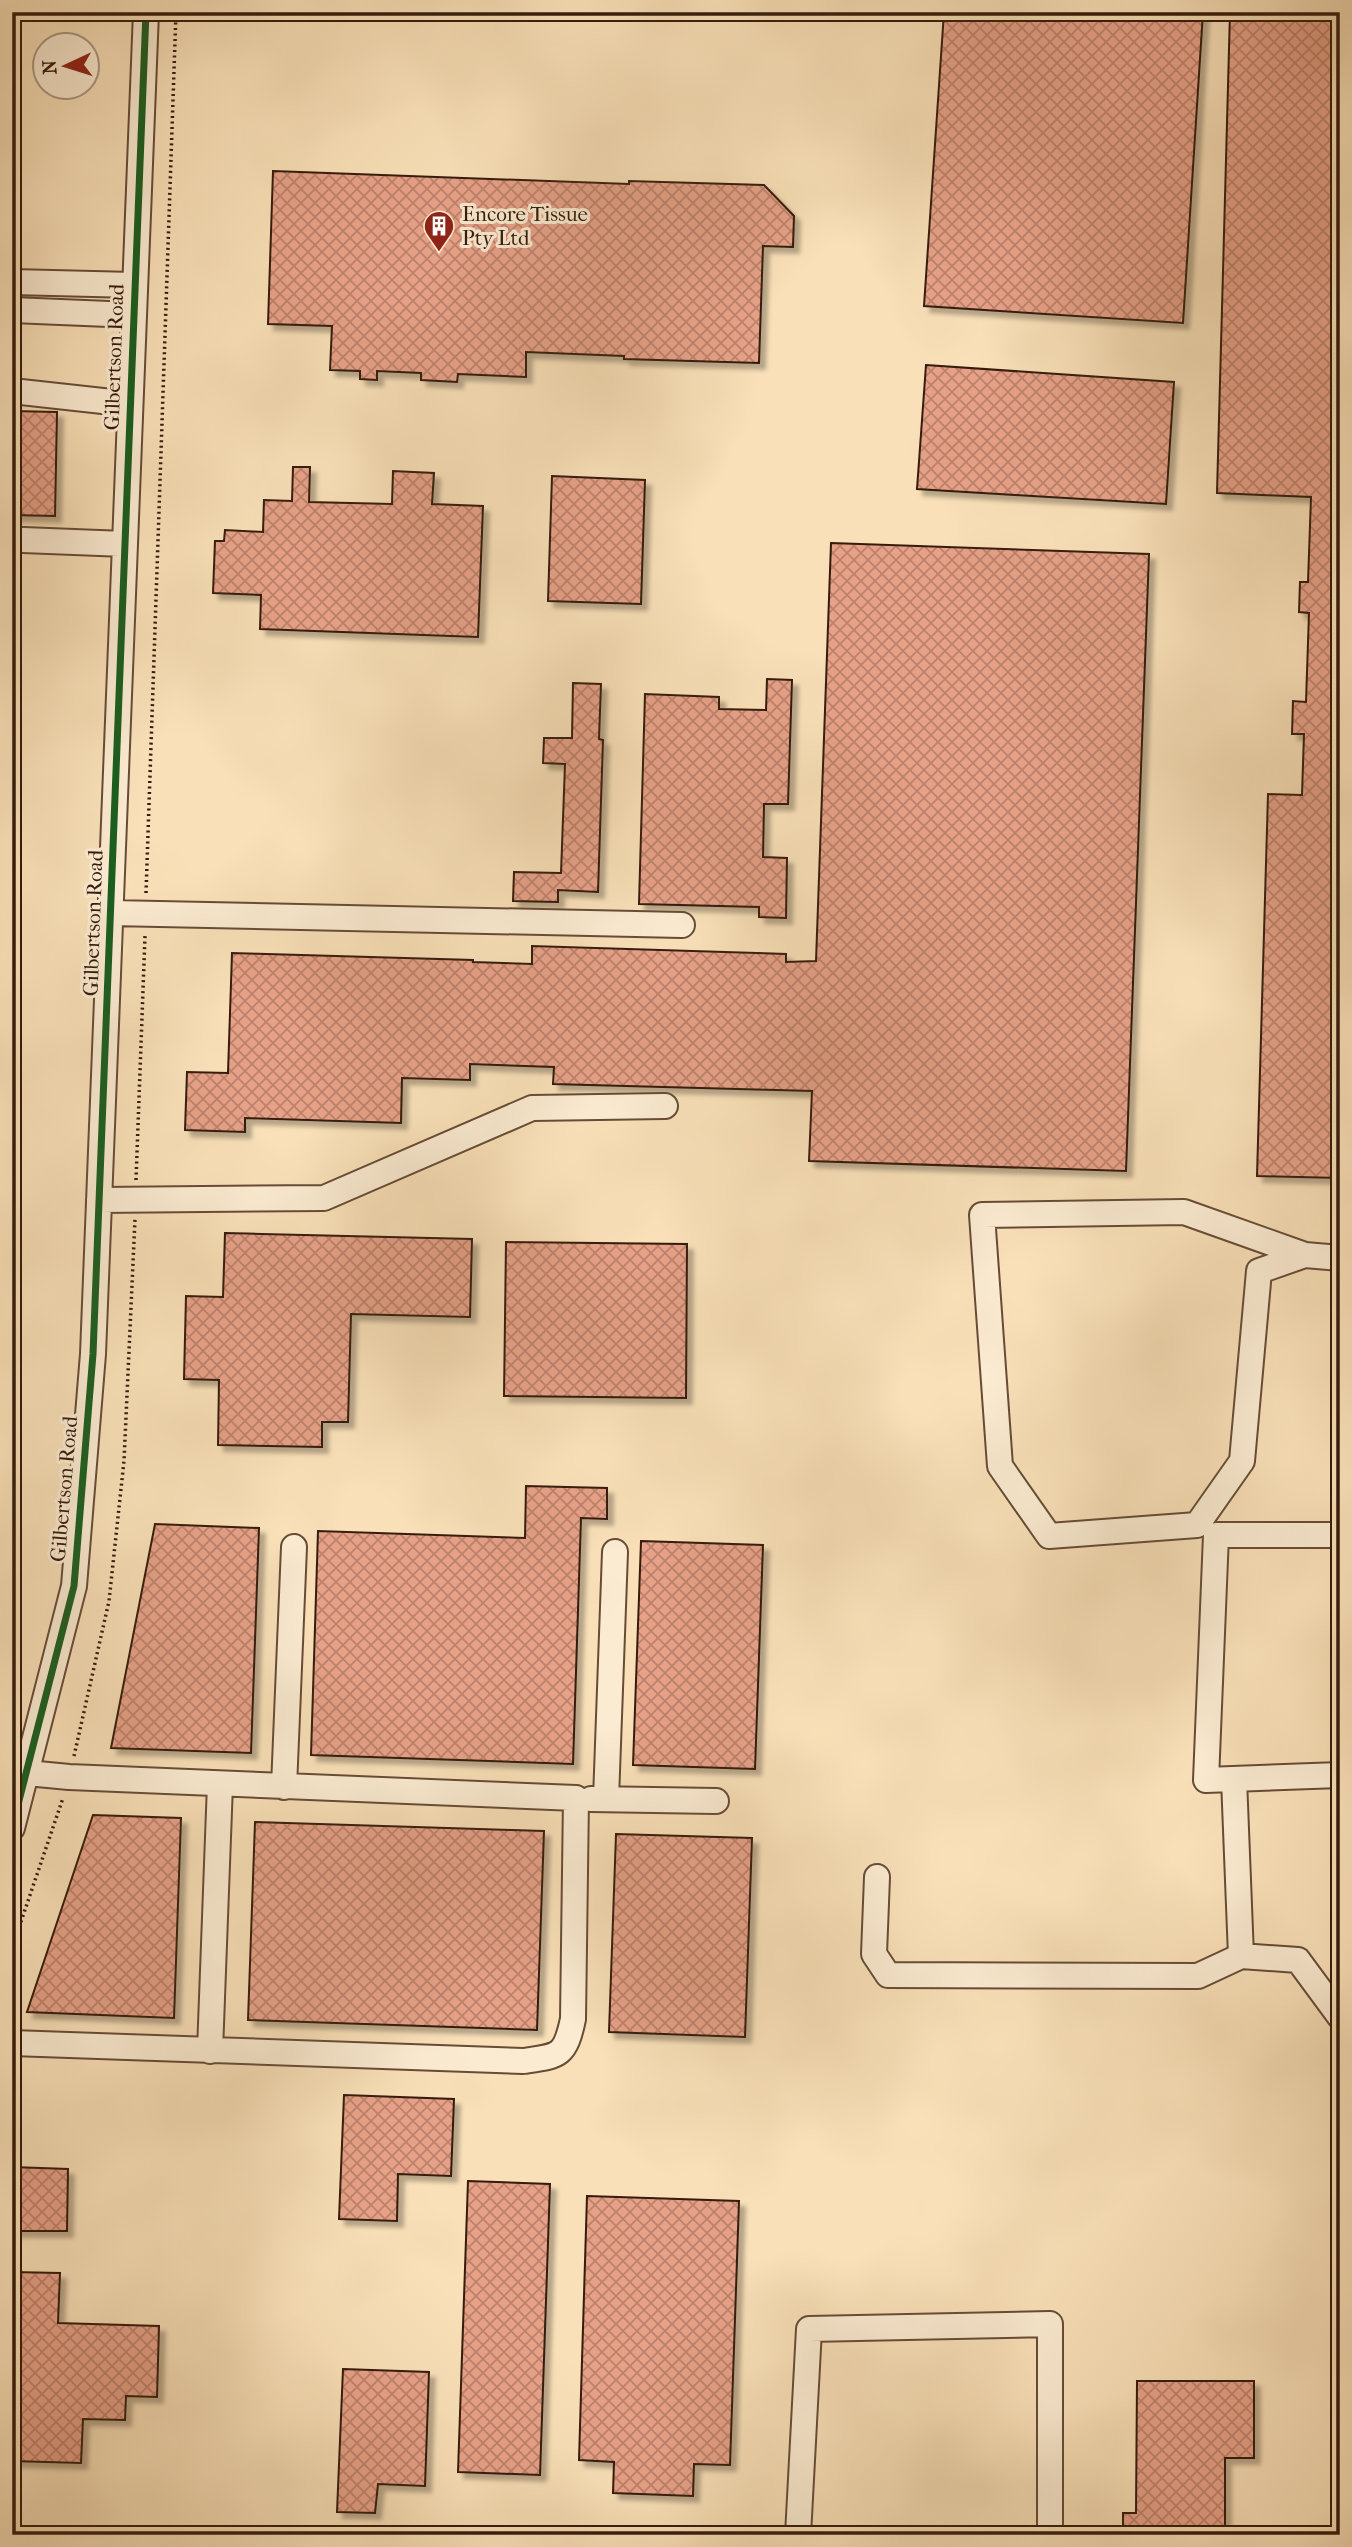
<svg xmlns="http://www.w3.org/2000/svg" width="1352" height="2547" font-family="'IM FELL French Canon',serif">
<defs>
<pattern id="building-cross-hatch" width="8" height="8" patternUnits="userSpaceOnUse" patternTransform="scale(1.75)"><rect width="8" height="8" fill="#e7a187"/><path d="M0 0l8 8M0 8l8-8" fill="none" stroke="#bc826d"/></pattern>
<filter id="shadow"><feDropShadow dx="6" dy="6" stdDeviation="2" flood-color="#0004"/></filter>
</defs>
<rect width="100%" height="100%" fill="#f9e0b8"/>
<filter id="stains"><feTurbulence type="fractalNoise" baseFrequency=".00286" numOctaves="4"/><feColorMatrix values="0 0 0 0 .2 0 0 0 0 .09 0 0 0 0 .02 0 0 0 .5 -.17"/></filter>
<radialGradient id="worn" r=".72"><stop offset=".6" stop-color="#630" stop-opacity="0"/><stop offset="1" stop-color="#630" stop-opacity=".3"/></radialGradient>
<!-- building -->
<path fill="url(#building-cross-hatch)" stroke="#351b0b" stroke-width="2" filter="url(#shadow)" d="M944,12H1203L1183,323L924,306Z
M1230,12H1340V1178L1257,1176L1268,794L1302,795L1304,734H1292L1293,701L1306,702L1309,613L1299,612L1300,582H1308L1311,497L1217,493Z
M273,171L629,184V181L764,185L794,216L793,247L763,246L759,363L624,359V356L526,352V377L458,374L457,382L421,380V373L377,371V380L360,379V371L330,370L332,326L268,324Z
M926,365L1174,382L1166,504L917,489Z
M12,411L57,412L55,516L12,515Z
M293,467H310L309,502L392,504L393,471L434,473L432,504L483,506L478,637L260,629L261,595L213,593L215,541H224L225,530L263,532L264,500L292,501Z
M552,476L645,480L641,604L548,601Z
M831,543L1149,554L1126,1171L809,1161L812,1091L553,1084L554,1067L470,1064V1080L402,1078L401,1123L245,1118V1132L185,1130L187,1072L228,1073L232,953L473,960V962L532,964V946L786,954V962L816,961Z
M767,679L792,680L788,804H764L763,857L787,858L786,918L759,917V907L639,904L645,694L719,697V709L766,710Z
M573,683L601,684L599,739L603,740L598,892L558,890V902L513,901L514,872L561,873L565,764L543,763L544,738H572Z
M225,1233L472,1239L470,1317L351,1314L348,1422H322V1447L218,1445L219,1380L184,1379L186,1296L223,1297Z
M506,1242L687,1244L686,1398L504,1396Z
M526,1486L607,1488V1519L581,1518L573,1764L311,1755L318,1531L525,1538Z
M155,1524L259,1528L251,1753L111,1748Z
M641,1541L763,1545L755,1769L633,1765Z
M93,1815L181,1818L174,2018L27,2012Z
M255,1822L544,1831L537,2030L248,2020Z
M616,1834L752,1838L745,2037L609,2032Z
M344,2095L454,2099L451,2176L398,2174L397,2221L339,2219Z
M12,2167L68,2169L67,2231H12Z
M468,2181L550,2184L540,2475L458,2472Z
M587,2196L739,2201L730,2465L694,2464L693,2496L613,2493L614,2462L579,2460Z
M12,2272L60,2273L58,2323L159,2326L157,2397L126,2396L125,2420L83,2419L81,2463L12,2461Z
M343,2369L429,2372L425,2486L378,2484L375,2513L337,2512Z
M1137,2381H1254V2458H1225V2530H1123V2513H1136Z"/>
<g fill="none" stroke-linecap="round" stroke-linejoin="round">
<!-- minor casing -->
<g stroke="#664c36" stroke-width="28">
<path id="minor" d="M12,282L134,285
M12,310L133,315
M12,391L130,404
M23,540L125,544
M111,913L682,925
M99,1200L324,1198L532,1108L665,1106
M1305,1255L1259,1271L1242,1461L1197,1525L1049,1536L1000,1466L982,1215L1184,1212L1305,1255L1340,1258
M1340,1535H1216L1206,1780L1340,1775
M1234,1779L1241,1956L1298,1960L1340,2017
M284,1787L294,1547
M591,1799L716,1801
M606,1799L615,1552
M12,1828L74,1586L93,1354L146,12
M877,1877L874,1954L888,1975L1198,1976L1241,1956
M12,2043L523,2061C559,2056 565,2057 573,2019L576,1798L69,1777L27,1773
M210,2051L220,1784
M798,2535L809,2329L1050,2324V2535"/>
</g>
<!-- path -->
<path stroke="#351b0b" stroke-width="3.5" stroke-dasharray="2 3.5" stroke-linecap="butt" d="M146,893L176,12
M136,1180L145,936
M74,1756L109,1601L124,1461L135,1219
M12,1948L63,1798"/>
<!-- minor -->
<use href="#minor" stroke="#fbebd1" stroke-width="24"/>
<!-- cycleway casing -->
<g stroke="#fbebd1" stroke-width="11">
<path id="cycleway" d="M12,1828L74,1586L93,1354L146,12"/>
</g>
<!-- cycleway -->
<use href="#cycleway" stroke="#1b5e20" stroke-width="7"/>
</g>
<!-- icons -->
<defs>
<g id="building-pin" transform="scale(1.575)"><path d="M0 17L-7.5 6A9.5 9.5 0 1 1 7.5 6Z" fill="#8f2418" stroke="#fbebd1"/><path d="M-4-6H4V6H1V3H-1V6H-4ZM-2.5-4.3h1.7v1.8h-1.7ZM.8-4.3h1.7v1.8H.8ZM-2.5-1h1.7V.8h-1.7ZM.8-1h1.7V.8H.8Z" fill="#fff"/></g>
</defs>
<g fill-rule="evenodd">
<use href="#building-pin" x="439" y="226"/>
</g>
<g text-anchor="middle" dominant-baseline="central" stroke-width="6" stroke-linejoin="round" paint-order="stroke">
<!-- poi labels -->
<g font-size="21" fill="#351b0b" stroke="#fbebd1" text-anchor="start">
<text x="462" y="214">Encore Tissue<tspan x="462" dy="24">Pty Ltd</tspan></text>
</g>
<!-- street labels -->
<g font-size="21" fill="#351b0b" stroke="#fbebd1">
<text transform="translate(114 357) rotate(-88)">Gilbertson Road</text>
<text transform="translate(93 923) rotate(-88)">Gilbertson Road</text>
<text transform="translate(64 1489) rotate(-85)">Gilbertson Road</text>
</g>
</g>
<!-- margin -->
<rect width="1352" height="2547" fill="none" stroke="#f9e0b8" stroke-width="42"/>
<rect x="14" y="14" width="1324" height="2519" fill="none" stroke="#351b0b" stroke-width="3.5"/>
<rect x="21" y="21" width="1310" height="2505" fill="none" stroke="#351b0b" stroke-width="2"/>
<!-- north arrow -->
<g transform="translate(66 66) rotate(266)"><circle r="33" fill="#fbebd1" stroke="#ac9882" stroke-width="2"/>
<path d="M0-5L12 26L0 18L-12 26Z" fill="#8f2418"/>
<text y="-10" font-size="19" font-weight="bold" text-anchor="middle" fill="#351b0b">N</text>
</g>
<rect width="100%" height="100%" filter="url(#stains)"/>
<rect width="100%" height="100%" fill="url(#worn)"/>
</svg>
